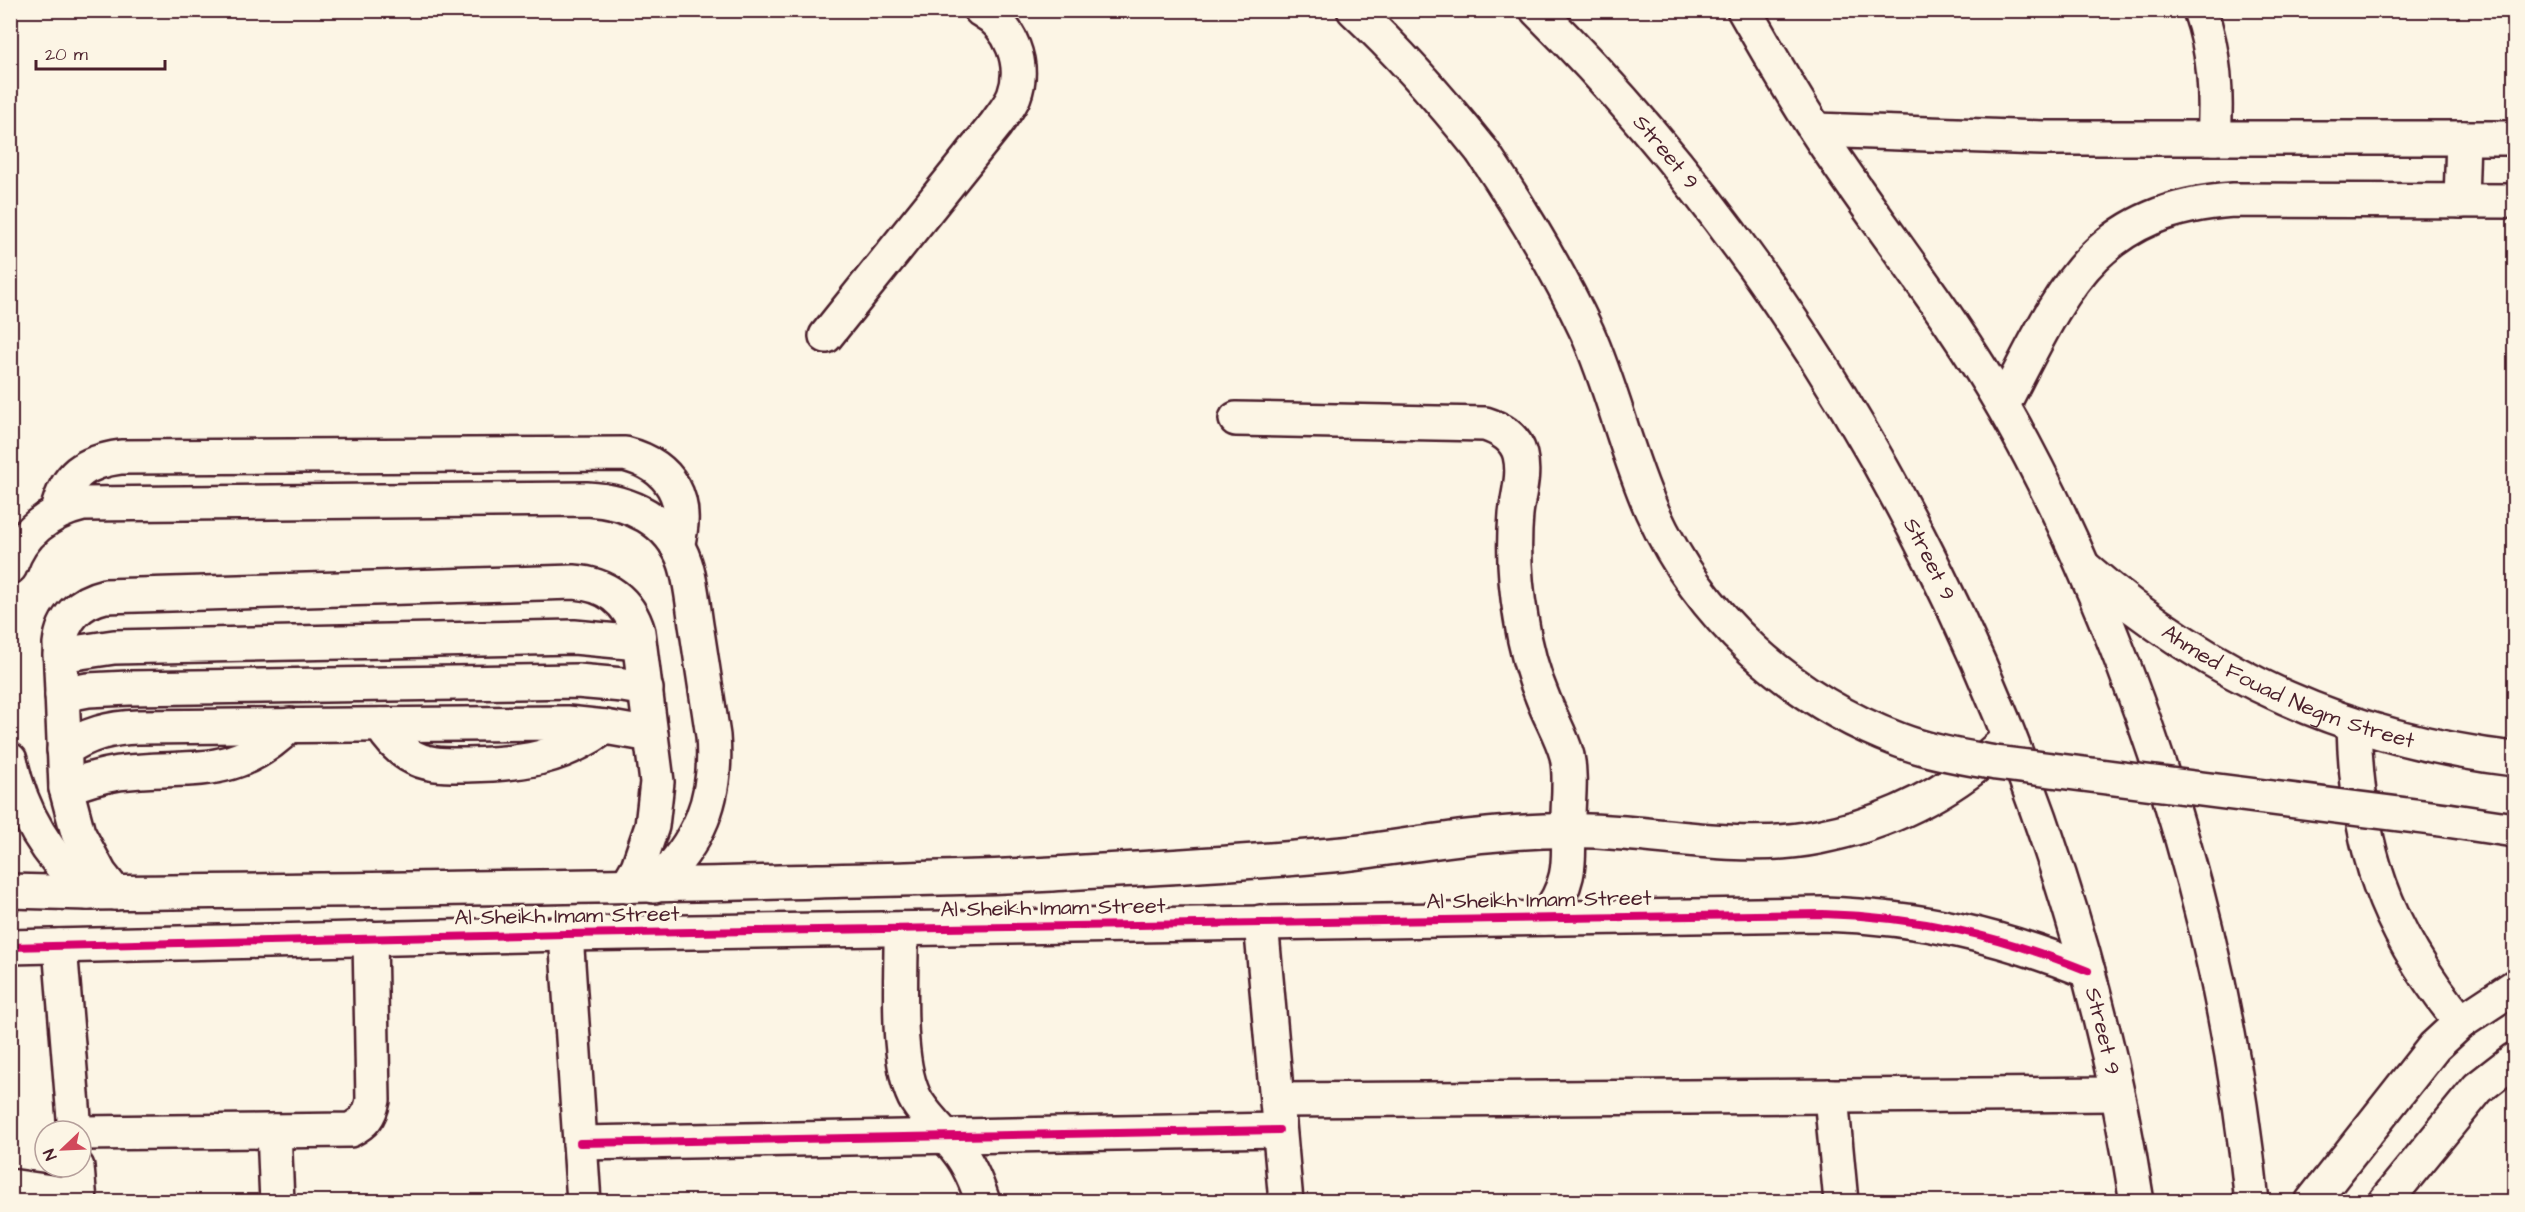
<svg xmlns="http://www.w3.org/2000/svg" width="2525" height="1212" font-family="'Architects Daughter',sans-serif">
<rect width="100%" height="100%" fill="#fcf5e5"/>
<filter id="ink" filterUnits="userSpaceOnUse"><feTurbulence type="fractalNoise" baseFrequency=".0167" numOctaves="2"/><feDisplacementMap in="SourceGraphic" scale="12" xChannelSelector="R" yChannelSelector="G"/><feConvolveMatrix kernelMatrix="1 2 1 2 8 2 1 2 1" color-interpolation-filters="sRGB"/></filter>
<g filter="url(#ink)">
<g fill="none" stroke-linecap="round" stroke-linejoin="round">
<!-- minor casing -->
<g stroke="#4a1f2b" stroke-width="38">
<g id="minor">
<path d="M2200,10C2215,53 2217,94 2214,138"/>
<path d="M1816,130L2043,138H2514"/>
<path d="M2461,201L2463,138"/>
<path d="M826,336L996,124C1002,115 1010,106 1014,96C1026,64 1011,26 981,10"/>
<path d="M2003,405C2061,294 2091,210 2233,200L2514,201"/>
<path d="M1236,419L1485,424C1501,429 1516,438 1520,455C1525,475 1518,495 1516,514C1513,549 1515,584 1521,618C1525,646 1533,675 1544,701C1551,719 1562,737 1567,756C1572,780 1567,804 1568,829C1570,866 1569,887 1545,918"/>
<path d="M57,512C66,475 84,462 121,457L625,454C672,466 690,500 677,546"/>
<path d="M10,567C21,533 49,512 83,504L587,499C629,501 671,520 685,563C692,584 693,608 697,631C702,666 708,701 713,736C718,799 699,843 654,886"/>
<path id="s1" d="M2085,568C2212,678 2348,739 2514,759"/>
<path d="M60,655L114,647L574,637L639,643"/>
<path d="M62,695L88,690L129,688L577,681L623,685L646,689"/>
<path d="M381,725C388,737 396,747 409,755C427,766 446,765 467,765C521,764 560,759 605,727"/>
<path d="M2354,725C2357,847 2384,928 2461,1022"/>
<path d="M64,750C87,734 110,728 138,727L567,723L605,727L651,735"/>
<path d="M10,760C22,814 47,855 88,893"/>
<path d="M66,788C83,781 100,776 119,773C188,764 234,782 290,725"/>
<path d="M10,891L88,893C331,890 575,888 818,881C896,879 974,878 1052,874C1149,868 1247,863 1343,854C1395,848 1446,838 1498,834C1540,830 1582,829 1624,833C1689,838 1753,850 1818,837C1886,824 1948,793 1999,747"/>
<path d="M115,893L100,874L78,833L66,788L60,644C63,618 79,602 105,596L574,582C606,584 629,601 638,632L657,782L652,826L638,867L627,886"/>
<path d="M1261,922L1286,1202"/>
<path d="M901,929C902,974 894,1064 917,1102C929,1121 945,1134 959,1152C970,1166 977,1184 983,1202"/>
<path d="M566,934L584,1202"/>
<path d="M60,946L75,1131"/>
<path d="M10,947L566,934L1823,914C1920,917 1998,935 2088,971"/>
<path d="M1831,1096L1841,1202"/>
<path d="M1277,1100L2117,1094"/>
<path d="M274,1131L277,1202"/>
<path d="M81,1133L350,1130C364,1123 370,1116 373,1100L370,938"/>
<path d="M580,1143L1279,1130"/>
<path d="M77,1167L80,1202"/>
<path d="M10,1186L79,1196"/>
<path d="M2312,1202L2434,1047L2461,1022L2514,987"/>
<path d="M2385,1202L2478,1088L2514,1060"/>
</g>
</g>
<!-- major casing -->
<g stroke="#4a1f2b" stroke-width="38">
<g id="major">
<path d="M1354,10C1401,54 1442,101 1482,151"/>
<path id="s2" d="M1537,10C1852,322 2070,765 2137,1202"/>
<path d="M1744,10C1767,50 1790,91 1815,129C1876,223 1948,310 2004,408C2051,490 2089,576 2123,664C2191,841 2233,1014 2252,1202"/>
<path d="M2447,820L2514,830"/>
</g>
</g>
<!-- minor -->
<use href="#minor" stroke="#fcf5e5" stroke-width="33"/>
<!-- major -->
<use href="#major" stroke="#fcf5e5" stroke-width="33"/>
<!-- major-bridge casing -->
<g stroke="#4a1f2b" stroke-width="38" stroke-linecap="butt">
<path id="major-bridge" d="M1482,151C1521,209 1557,268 1587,332C1613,390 1626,453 1652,511C1700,617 1790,699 1899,740C1930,752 1963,757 1996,763L2447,820"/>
</g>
<!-- major-bridge -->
<use href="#major-bridge" stroke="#fcf5e5" stroke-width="33"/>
<!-- cycleway casing -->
<g stroke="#fcf5e5" stroke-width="11">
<path id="cycleway" d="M10,947L566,934L1823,914C1920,917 1998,935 2088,971
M580,1143L1279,1130"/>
</g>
<!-- cycleway -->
<use href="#cycleway" stroke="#d6006c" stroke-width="8"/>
</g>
</g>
<g text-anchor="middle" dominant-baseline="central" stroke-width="6" stroke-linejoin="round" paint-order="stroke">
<!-- street labels -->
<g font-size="22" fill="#4a1f2b" stroke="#fcf5e5">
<text stroke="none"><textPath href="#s2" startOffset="192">Street 9</textPath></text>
<text stroke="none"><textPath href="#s2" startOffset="678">Street 9</textPath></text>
<text stroke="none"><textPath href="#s1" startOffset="238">Ahmed Fouad Negm Street</textPath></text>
<text transform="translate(1539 900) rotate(-1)">Al Sheikh Imam Street</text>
<text transform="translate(1053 908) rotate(-1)">Al Sheikh Imam Street</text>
<text transform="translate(567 916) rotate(-1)">Al Sheikh Imam Street</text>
<text stroke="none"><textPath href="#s2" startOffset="1182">Street 9</textPath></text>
</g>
</g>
<!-- margin -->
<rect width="2525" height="1212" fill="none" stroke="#fcf5e5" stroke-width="36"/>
<rect x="18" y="18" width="2489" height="1176" fill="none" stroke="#4a1f2b" stroke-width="2" filter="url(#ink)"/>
<!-- north arrow -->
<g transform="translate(63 1149) rotate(247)"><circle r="28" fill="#fcf5e5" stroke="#b59f9b" stroke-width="1.5"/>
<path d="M0-4.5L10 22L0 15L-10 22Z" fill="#d1495b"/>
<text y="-9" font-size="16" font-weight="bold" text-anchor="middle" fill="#4a1f2b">N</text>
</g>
<!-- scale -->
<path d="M36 60v9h129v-9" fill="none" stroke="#4a1f2b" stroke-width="3"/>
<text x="45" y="60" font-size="18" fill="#4a1f2b" stroke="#fcf5e5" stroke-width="4.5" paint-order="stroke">20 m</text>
</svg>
